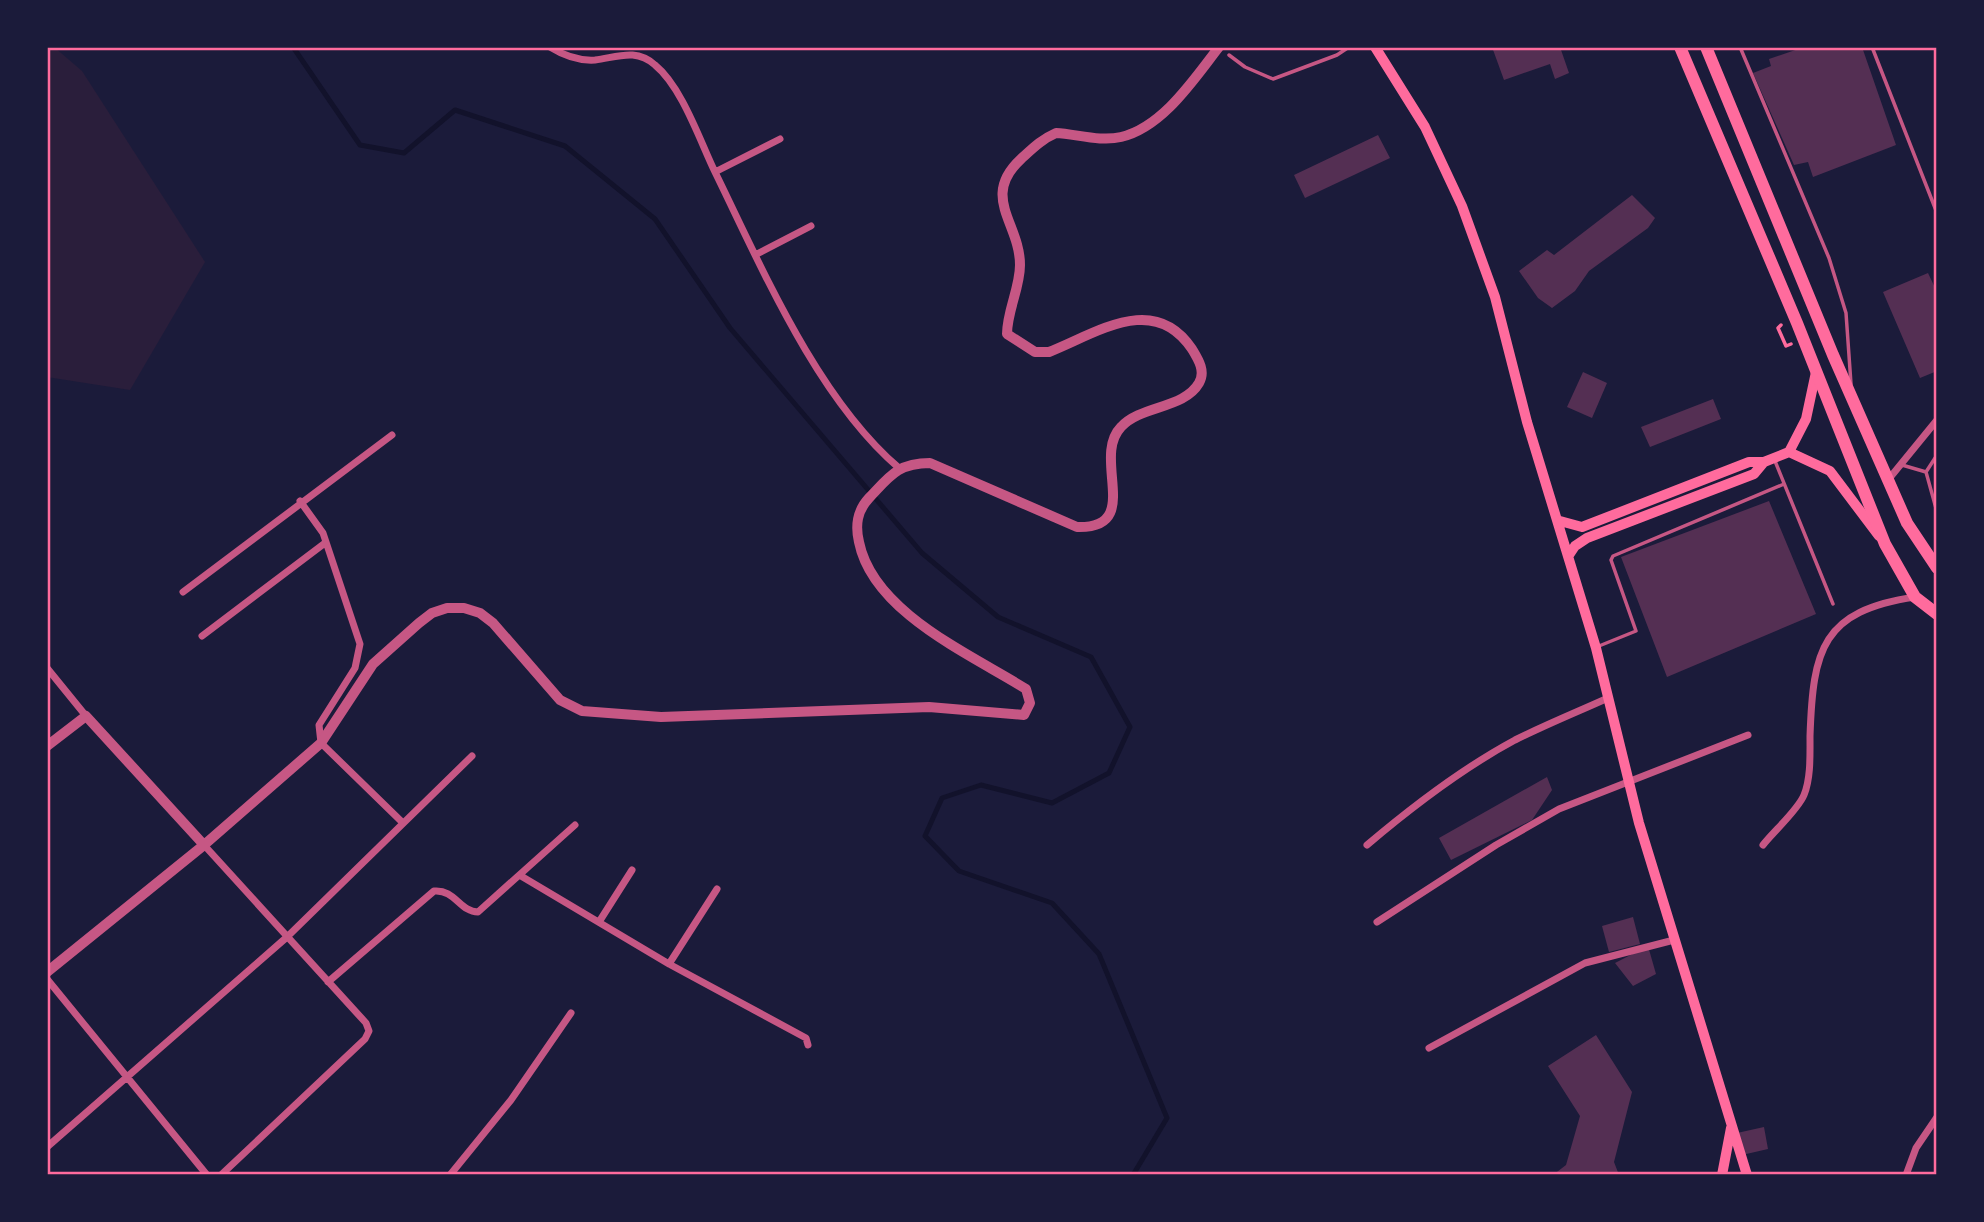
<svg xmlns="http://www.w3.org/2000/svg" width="1984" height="1222" font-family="Commissioner,sans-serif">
<rect width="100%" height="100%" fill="#1b1b3a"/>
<!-- green -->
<path fill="#2a1e3b" d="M47,47H54L82,71L205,262L130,390L47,377Z"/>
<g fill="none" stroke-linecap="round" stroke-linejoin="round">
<!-- stream -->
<path stroke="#12122b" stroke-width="5" d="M293,47L360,145L404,153L455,110L565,146L655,219L730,328L922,553L998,617L1091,657L1130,727L1109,773L1052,803L981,785L942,798L925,836L959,871L1052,903L1099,954L1167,1118L1133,1175"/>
</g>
<!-- building -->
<path fill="#542f53" d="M1492,47H1560L1569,73L1555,79L1550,64L1504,80Z
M1804,47H1862L1896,145L1813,177L1808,162L1794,165L1753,73L1771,66L1769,59Z
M1378,135L1390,158L1305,198L1294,175Z
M1632,195L1655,218L1648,228L1589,271L1575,291L1552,308L1538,298L1519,271L1547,250L1554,255Z
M1928,273L1937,292V371L1920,378L1883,292Z
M1583,372L1607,383L1592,418L1567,407Z
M1713,399L1721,419L1650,447L1641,427Z
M1769,501L1816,614L1667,677L1621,557Z
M1547,777L1552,790L1532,820L1451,860L1439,838Z
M1633,917L1640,944L1609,952L1602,926Z
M1648,946L1656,974L1633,986L1615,963Z
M1596,1035L1632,1092L1614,1162L1619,1175H1553L1566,1165L1580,1116L1548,1066Z
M1764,1127L1768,1149L1742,1155L1737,1133Z"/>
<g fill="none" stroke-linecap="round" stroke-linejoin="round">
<!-- path -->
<path stroke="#ff6b9d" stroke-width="3.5" d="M1781,325L1778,328L1786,346L1791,344"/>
<!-- service -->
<path stroke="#c65784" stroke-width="3.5" d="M1740,47L1829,258L1846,313L1851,384
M1872,47L1937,213
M1229,55L1245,67L1273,79L1337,55L1349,47
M1937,455L1926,472L1937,512
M1775,461L1833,604
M1902,465L1926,472
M1599,646L1636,631L1611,560L1613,556L1784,484"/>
<!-- minor -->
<path stroke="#c65784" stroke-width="7" d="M550,47C563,55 580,61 595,60C618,57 636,48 655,65C682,87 700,141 715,172C762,268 817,398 899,468
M715,172L780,139
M755,255L811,226
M1888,480L1937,420
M300,501L323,533L360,644L355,668L319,725L321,743L402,822
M183,592L392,435
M202,636L325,543
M47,668L86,716
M204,845L366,1023L369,1031L365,1039L221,1175
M1367,845C1413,806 1461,769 1515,740C1545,725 1577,712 1608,698
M1763,845C1773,832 1798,810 1804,795C1811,778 1810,754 1810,736C1813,649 1822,611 1915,597
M521,876L669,964L806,1038L808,1045
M599,922L632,870
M1377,922L1496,845L1559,809L1748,735
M669,964L717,889
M47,979L207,1175
M328,982L434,891C455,889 460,912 478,912L575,825
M1429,1048L1585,963L1674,940
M47,1147L287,937L472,756
M450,1175L511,1100L571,1013
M1906,1175L1916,1148L1937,1117"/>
<!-- tertiary -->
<path stroke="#c65784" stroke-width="10" d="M47,746L86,716L204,845
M47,972L204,845L321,743L373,664L419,623L432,613L447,608H464L480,613L493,623L560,700L582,711L661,717L929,707L1024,715L1030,703L1026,689C970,654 873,612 859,542C855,525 857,511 869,498C890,476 898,463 930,463L1077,527C1144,529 1091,458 1121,427C1141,405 1184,409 1199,383C1206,371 1198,359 1192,349C1154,292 1097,333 1049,352H1035L1007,334C1007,311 1020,288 1020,265C1020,223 980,197 1021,159C1032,149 1042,139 1056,133C1076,134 1101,142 1121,137C1163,127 1194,79 1219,47"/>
<!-- secondary -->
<path stroke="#ff6b9d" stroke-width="10" d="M1375,47L1425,127L1462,206L1495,297L1527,422L1596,648L1639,823L1747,1175
M1789,452L1830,471L1879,536
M1560,521L1582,527L1749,462H1764L1789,452L1806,419L1816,372
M1569,555L1575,546L1587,538L1754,474L1764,462
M1722,1175L1731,1128"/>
<!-- trunk -->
<path stroke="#ff6b9d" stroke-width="12" d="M1680,47L1797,323L1885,544L1915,597L1937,614
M1706,47L1833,355L1907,523L1937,568"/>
</g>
<!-- border -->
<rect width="1984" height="1222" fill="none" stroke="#1b1b3a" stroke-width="98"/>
<rect x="49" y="49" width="1886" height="1124" fill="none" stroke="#ff6b9d" stroke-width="2.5"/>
</svg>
